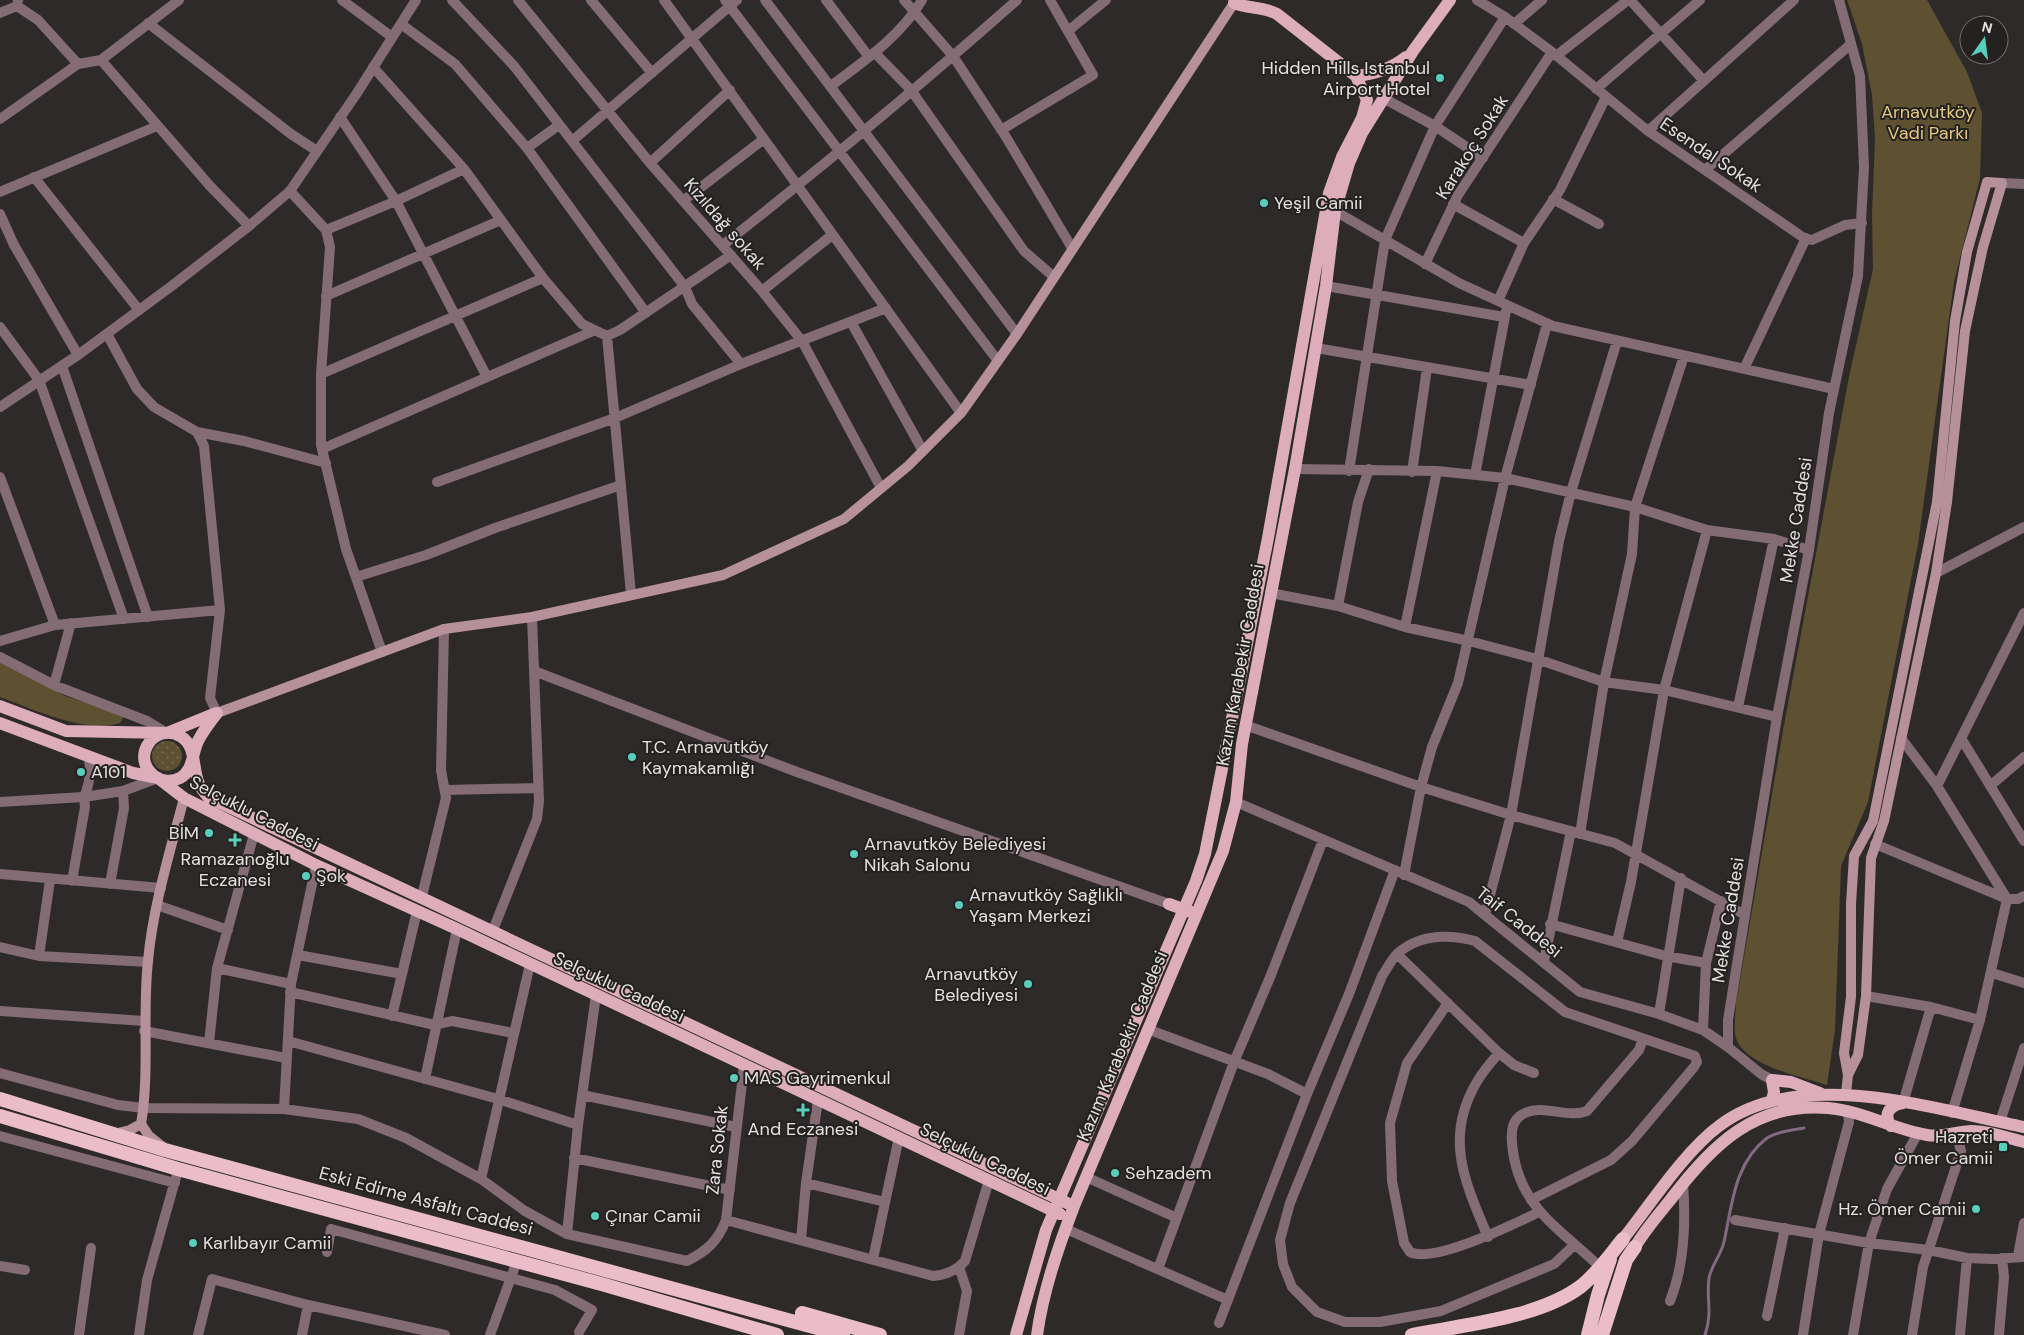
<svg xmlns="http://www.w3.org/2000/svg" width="2024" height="1335" font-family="'DM Sans',sans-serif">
<defs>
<pattern id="grass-dots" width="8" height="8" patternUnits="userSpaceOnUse" patternTransform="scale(1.25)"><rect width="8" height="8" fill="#5d5131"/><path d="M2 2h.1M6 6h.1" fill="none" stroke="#746a4f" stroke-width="1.8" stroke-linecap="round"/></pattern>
</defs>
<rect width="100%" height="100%" fill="#2e2a2a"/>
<!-- grass -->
<path fill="url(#grass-dots)" d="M152 756a15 15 0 1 1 30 0a15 15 0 1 1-30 0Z"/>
<!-- park -->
<path fill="#5d5131" d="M1847,0H1927L1967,72L1982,113L1980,178L1954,282L1918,544L1868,802L1841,866L1835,1030L1827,1085C1803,1077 1745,1066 1736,1038C1733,1029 1736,1013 1736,1003L1784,725L1849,377L1873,269L1872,214L1875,139L1872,95L1862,44Z
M0,660L65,696L125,715L120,723C86,734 32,709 0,697Z"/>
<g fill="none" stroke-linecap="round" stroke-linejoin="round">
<!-- stream -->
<path stroke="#836a82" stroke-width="3" d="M1705,1335C1713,1311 1706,1299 1709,1278C1711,1266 1721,1255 1724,1242C1732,1206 1734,1163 1767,1138C1775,1132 1793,1130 1804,1128"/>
<!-- minor -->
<path stroke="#846c74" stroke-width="10" d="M18,0L17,6L38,20L78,64
M342,0L392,37
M452,0L514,66L685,287L692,304L741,364L886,308
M518,0L650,163L762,291L802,341L881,488
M591,0L652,73
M664,0L961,413
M725,0L998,361
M765,0L1017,334
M826,0L869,57
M904,0L953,56L1006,137L1072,248
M1477,0L1505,17L1552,52L1648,131L1804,238L1812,240L1845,225L1862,223
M1630,0L1704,81
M0,13L17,6
M148,23L291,134L317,151
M401,24L455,64L527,148L646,313
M1514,24L1542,0
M1068,31L1106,0
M875,53L911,90L1024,251L1054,277
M1556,56L1628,0
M101,60L210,186L249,226
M373,67L464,169L543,278L582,324L607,336L620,330L731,255
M831,86C864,61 901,36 922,0
M1596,89L1700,0
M1383,98L1435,126L1483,158
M340,117L396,201L487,377
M0,119L78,64L101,60L179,0
M1001,130L1093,75L1050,0
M1648,131L1794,0
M572,141L737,0
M527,148L559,125
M650,163L730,90
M1705,170L1851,44
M34,177L139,310
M2002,183L2024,184
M290,191L326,230L330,247L321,374V445L346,549L382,652
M0,192L157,126
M1553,199L1599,224
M683,201L764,139
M1453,204L1524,243
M1335,211L1459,283L1553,326L1834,389
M0,214L14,245L78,355
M326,230L396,201L464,169
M723,245C823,166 921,85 1017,0
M1425,264L1458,195L1552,52
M1326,286L1504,317
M762,291L832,235
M326,296L501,220
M1498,301L1524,243L1560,190L1606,97
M851,322L923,451
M0,327L39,380L124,619
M107,334L137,389L154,407L197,432L204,446L220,610L210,698L217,713
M607,336L631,594
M1316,348L1531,385
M62,366L148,617
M1744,369L1806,238
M321,374L543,278
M197,432L244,441L326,463
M322,449L593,331
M1295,469L1437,471L1505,478L1635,507L1707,530L1774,539L1809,550
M1349,471L1385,240L1435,126L1505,17
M1412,472L1427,368
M1475,475L1506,311
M0,477L55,625
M437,482L615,418L741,364
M1936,573L2024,527
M356,577L426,555L495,528L621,485
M1270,593L1338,606L1405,627L1469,641L1537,659L1604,682L1664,690L1777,717
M1338,606L1358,502L1369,469
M1405,627L1437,471
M0,641L55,625L220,610
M0,657L56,686L147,721L167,733
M534,671L797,772L1169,904
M54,685L71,623
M1738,707L1774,539
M1245,725L1421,787L1511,815L1615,843L1745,915
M1901,738L1937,786L2007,899L1980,1020L1952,1113
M1961,738L2024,841
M1937,786L2024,613
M1990,786L2024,757
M445,790L538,788
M1236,802L1469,902L1580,992L1659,1014L1703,1030L1728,1047
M1580,834L1604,682L1632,554L1635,507L1684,356
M1875,844L2007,899H2018L2024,896
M0,874L161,888
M1404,875L1421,787L1432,747L1458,683L1505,478L1547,324
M72,881L85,807L84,797
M110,884L124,808L123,791
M422,896L446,798L441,770L444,629
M157,905L228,930
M1485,914L1511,815L1559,541L1571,492L1617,341
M1550,924L1666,956L1706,963
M493,930L537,819L539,801L532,617
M1617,942L1631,882L1664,690L1707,530
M0,947L39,956L148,962
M1397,954L1499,1053L1514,1065L1534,1073
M298,955L402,974
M39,956L50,880
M1544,961L1571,831
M217,968L291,984
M1992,973L2024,983
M290,992L435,1025L452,1021L513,1033
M1866,996L1931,1007L1980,1020
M1448,1003L1407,1063L1390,1123L1392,1181L1404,1243L1410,1252C1434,1264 1514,1224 1539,1212
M0,1011L144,1021
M1659,1014L1681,878
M392,1016L417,911
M1147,1029L1268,1074L1307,1094
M1703,1030L1706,963L1721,901
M144,1031L286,1058
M288,1041L498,1099L578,1125
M209,1043L217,968L254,834
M0,1073L118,1105L144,1108L284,1109L358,1119L406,1138L481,1179L525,1211L567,1234L687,1261C707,1251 718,1241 726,1220L744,1066
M425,1079L457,929
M582,1095L736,1127
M1903,1103L1931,1007
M284,1109L291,984L316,865
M2000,1122L2024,1048
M0,1136L175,1183
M574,1158L730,1190
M1086,1177L1177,1218
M481,1179L530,964
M806,1183L885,1202
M1531,1200L1611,1160L1632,1141L1694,1067L1697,1062L1695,1056L1565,1012L1475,941C1448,934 1419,934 1397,954C1391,960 1387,969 1382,976L1290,1203L1280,1240L1283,1264L1292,1287L1317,1312L1345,1322H1380L1441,1311L1554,1264L1574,1245
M726,1220L933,1276C946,1275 957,1270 965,1261L989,1180
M1735,1220L1869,1243L1929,1250L1967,1258L1992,1259L2024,1257
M1066,1229L1228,1300
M567,1234L578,1125L596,995
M1488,1237C1465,1182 1443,1137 1478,1080C1484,1070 1492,1061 1499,1053
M801,1240L806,1183L818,1100
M327,1252L331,1229L555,1290L592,1310L579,1332
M2018,1256L2024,1223
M873,1259L899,1137
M0,1266L25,1270
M959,1267L967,1291L959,1335
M1600,1267C1559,1228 1517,1206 1512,1143C1511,1131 1512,1120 1523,1114C1542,1103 1567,1119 1587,1111L1639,1050L1643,1039
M1158,1269L1234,1062L1271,975L1323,840
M1670,1301C1685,1264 1686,1223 1683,1183
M1767,1316L1785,1228
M1219,1323L1307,1094L1349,994L1395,870
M79,1335L91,1248
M139,1335L147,1280L176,1177
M198,1335L212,1279L308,1305L445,1335
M302,1335L308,1305
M1853,1335L1869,1243L1887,1189L1918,1133
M1912,1335L1923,1267L1961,1151L1956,1133
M1960,1335L1967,1258
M1999,1335L2004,1277L2002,1258"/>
<!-- tertiary -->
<path stroke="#846c74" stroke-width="10" d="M0,407L78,355L173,285L249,226L290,191L357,93L416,0
M84,797C90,783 92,770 88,756
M0,802L84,797L123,791L158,778
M1772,1080L1761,1074L1728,1047V1020L1777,717L1809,550L1829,413L1858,276L1864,167L1860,76L1839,0
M490,1335L517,1261
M1803,1335L1819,1234L1849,1122L1848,1111"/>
<!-- secondary -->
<path stroke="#b6919c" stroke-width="10" d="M217,713L444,629L532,617L723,575L844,519L908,466L961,413L1017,334L1234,3
M1846,1094L1848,1075L1844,1053L1851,997V904L1854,856L1873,821L1937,502L1955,321L1967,252L1987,182L2002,183L1983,247L1965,331L1947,502L1936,573L1884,821L1871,858L1866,996L1858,1055L1848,1075
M114,1134L130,1130L141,1124
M163,1147L149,1136L141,1124C150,1071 142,1015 148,961C153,906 170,852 184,798"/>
<!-- primary -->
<path stroke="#ddadbc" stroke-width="12" d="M1356,76C1375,74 1391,69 1406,57
M0,706L66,731L167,733L216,713
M217,713C210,722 203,731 198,741C192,754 193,771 180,778C159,789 136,766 147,746C153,734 168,729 180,736C197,745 192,769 199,784C201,788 205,793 208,797L1067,1203
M0,723L133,773L158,778L184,798L316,865L457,929L1060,1214
M1169,904L1191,912
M1772,1100L1774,1092L1772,1080L1791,1082L1820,1093
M1891,1126C1882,1113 1891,1105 1903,1103
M1623,1239C1650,1205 1685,1151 1719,1126C1799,1065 1934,1109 2024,1127
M1635,1247C1645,1230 1659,1214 1671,1199C1712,1145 1755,1102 1828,1108C1862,1111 1893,1129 1927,1135C1943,1138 1956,1131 1972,1131C1989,1131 2007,1138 2024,1142
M1016,1335L1046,1230L1196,881L1205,854L1268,538L1329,193L1342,157L1362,118L1367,100L1356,76L1277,14C1263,6 1248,9 1234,3L1235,0
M1037,1335C1043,1291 1058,1248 1074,1206L1223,851L1236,802L1242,744L1295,469L1326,286L1335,211L1349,163L1362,133L1413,51L1450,0"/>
<!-- trunk -->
<path stroke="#ebbcca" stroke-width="14" d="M0,1099L165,1150L843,1335
M0,1116L178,1169L605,1285L777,1335
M802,1313L880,1335
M1412,1335C1463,1325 1538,1318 1580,1287C1597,1274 1610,1255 1623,1239
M1588,1335L1598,1295L1610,1259
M1602,1335L1626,1260L1635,1247"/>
</g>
<!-- markers -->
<g fill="#5acebd" stroke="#242120" stroke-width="2">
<circle cx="1440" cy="78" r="5"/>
<circle cx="1264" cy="203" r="5"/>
<circle cx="632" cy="757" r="5"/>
<circle cx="81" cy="772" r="5"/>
<circle cx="209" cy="833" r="5"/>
<path d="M232.5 832.5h5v5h5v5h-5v5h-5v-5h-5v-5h5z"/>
<circle cx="854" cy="854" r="5"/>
<circle cx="306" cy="876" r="5"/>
<circle cx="959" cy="905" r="5"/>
<circle cx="1028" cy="984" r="5"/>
<circle cx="734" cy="1078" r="5"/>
<path d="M800.5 1102.5h5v5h5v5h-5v5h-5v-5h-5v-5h5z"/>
<rect x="1998" y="1142" width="10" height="10" rx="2.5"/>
<circle cx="1115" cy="1173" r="5"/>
<circle cx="1976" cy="1209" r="5"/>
<circle cx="595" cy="1216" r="5"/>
<circle cx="193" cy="1243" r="5"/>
</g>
<g text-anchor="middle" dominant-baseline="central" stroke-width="4" stroke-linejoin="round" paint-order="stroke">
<!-- poi labels -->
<g font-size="18" fill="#e4e2e1" stroke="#242120" text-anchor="start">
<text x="1430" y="68" text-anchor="end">Hidden Hills Istanbul<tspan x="1430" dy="21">Airport Hotel</tspan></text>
<text x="1274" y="203">Yeşil Camii</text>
<text x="642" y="747">T.C. Arnavutköy<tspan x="642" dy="21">Kaymakamlığı</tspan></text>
<text x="91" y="772">A101</text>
<text x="199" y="833" text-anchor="end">BİM</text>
<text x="864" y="844">Arnavutköy Belediyesi<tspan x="864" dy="21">Nikah Salonu</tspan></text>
<text x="235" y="859" text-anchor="middle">Ramazanoğlu<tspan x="235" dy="21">Eczanesi</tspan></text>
<text x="316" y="876">Şok</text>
<text x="969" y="895">Arnavutköy Sağlıklı<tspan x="969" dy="21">Yaşam Merkezi</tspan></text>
<text x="1018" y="974" text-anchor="end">Arnavutköy<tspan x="1018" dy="21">Belediyesi</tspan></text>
<text x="744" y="1078">MAS Gayrimenkul</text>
<text x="803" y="1129" text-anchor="middle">And Eczanesi</text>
<text x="1993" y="1137" text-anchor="end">Hazreti<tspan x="1993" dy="21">Ömer Camii</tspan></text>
<text x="1125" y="1173">Sehzadem</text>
<text x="1966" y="1209" text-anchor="end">Hz. Ömer Camii</text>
<text x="605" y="1216">Çınar Camii</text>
<text x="203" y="1243">Karlıbayır Camii</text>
</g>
<!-- park labels -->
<g font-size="18" fill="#e6ca7e" stroke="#242120">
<text x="1928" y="112">Arnavutköy<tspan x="1928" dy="21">Vadi Parkı</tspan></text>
</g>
<!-- street labels -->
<g font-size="18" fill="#e4e2e1" stroke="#242120">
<text transform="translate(1472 147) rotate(-58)">Karakoç Sokak</text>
<text transform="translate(1711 155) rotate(34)">Esendal Sokak</text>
<text transform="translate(725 224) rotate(49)">Kızıldağ sokak</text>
<text transform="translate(1796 520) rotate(-81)">Mekke Caddesi</text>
<text transform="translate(1240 665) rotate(-80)">Kazım Karabekir Caddesi</text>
<text transform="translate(254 813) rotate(27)">Selçuklu Caddesi</text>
<text transform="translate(1728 920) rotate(-81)">Mekke Caddesi</text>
<text transform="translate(1519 922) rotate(38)">Taif Caddesi</text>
<text transform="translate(619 987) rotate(25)">Selçuklu Caddesi</text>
<text transform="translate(1122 1046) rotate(-67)">Kazım Karabekir Caddesi</text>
<text transform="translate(717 1150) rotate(-84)">Zara Sokak</text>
<text transform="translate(985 1159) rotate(26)">Selçuklu Caddesi</text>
<text transform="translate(426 1201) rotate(15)">Eski Edirne Asfaltı Caddesi</text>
</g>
</g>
<!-- north arrow -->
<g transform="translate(1984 40) rotate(14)"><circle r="24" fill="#242120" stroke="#716e6d"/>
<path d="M0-4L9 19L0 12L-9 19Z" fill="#5acebd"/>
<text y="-8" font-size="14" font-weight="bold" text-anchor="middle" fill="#e4e2e1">N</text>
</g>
</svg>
